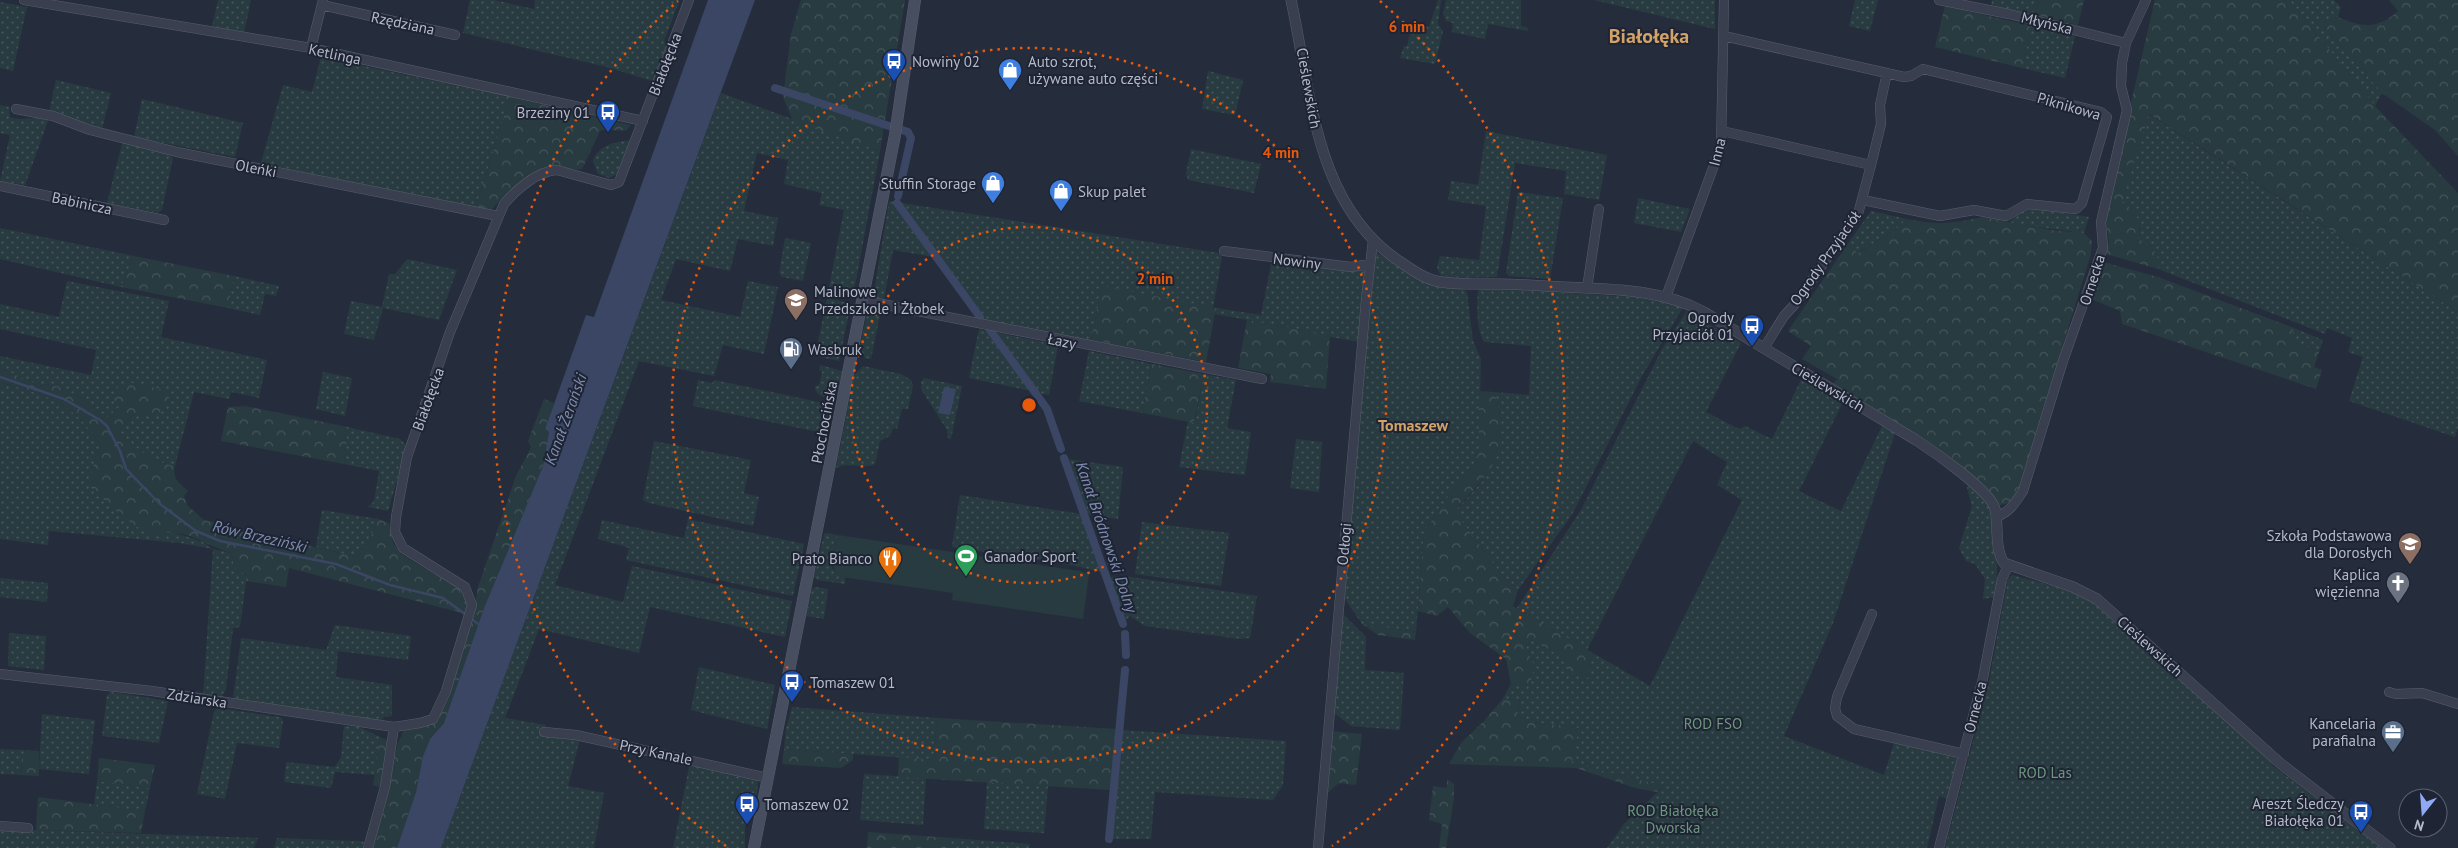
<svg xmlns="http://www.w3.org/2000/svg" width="2458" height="848" font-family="'PT Sans',sans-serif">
<defs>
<pattern id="green-dots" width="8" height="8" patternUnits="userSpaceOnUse" patternTransform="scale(1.25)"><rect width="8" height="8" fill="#283b40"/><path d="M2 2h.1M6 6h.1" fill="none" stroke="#45555a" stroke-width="1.8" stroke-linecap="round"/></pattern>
<pattern id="forest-crowns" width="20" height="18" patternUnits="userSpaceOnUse" patternTransform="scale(1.25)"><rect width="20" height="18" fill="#283b40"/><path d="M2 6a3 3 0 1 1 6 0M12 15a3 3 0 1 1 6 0" fill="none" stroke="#45555a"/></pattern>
</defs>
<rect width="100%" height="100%" fill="#252d3d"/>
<!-- green -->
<path fill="url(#green-dots)" d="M218,0H251L244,33L212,27Z
M470,0H494L534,9L535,0H679V2L664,41L667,43L652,81L607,67L463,33Z
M1438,0H1441L1438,24L1443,31L1435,64L1400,58L1404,46H1407L1412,24L1429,27Z
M1446,0H1521V26L1526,27L1529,31L1488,24L1485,39L1452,32L1453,23L1446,21L1443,14Z
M1594,0H1715V29Z
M1855,0H1878L1870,31L1849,26Z
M1992,0H2038L2034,15L1991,5Z
M2289,0H2334L2341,7L2338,17L2321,22L2382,93L2375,106Z
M0,2L27,7L13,71L0,68Z
M2032,26L2075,36L2065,78L2022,68Z
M321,57L510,97L475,210L261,163L283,85L312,92Z
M1208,71L1243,80L1235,115L1202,109Z
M56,80L111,93L102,129L49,112Z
M721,93L880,151L855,286L847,291L829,287L844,210L819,205L822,193L784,184L788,160L757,153L744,211L778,218L773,246L738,239L730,271L676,259L661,300L740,317L748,281L778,287L764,354L723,345L714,376L639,361L555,585L623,602L632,566L792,601L785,637L650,607L639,653L539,629L505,718L546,725L544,738L552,735L580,739L568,786L604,793L594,848H441Z
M142,99L243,123L235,157L134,137Z
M0,105L9,107L10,117C22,122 34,116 49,118L25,185L0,181L10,135L0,133Z
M2148,114L2458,312V428L2455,437L2349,401L2363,357L2348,352L2352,338L2327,328L2325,334L2158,269V259L2138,239L2140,228L2121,202Z
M1486,131L1607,155L1599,200L1564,194L1566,171L1515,163L1497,277L1449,278L1440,275L1437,267L1440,256L1479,260L1486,206L1448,200L1451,181L1478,185Z
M123,140L166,152L173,158L162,210L158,213L107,203Z
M631,140L618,174L609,178L598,174L593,161C598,145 615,142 631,140Z
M1191,149L1261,164L1254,193L1188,180L1186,173Z
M1518,192L1563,198L1550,279L1509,276L1506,273Z
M1638,198L1690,209L1681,232L1634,223Z
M889,201L1219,253L1222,257L1213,308L1102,287L1091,340L1066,338L983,319L939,258L893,250L884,299L873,298Z
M2030,207L2089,217L2084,233L2008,223L2024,208Z
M1871,211L1907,219L1896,229L1857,253L1847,245Z
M0,228L134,256L121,287L0,259Z
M785,238L811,243L803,281L782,277L779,273Z
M1376,252L1417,277L1461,288L1467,292L1473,341L1481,359L1479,451L1473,471L1450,494L1424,532L1416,632L1362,624L1343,596L1374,258Z
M407,259L457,270L439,320L383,308L374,340L344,334L351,301L382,307L389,274H395Z
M1280,263L1349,271L1366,268L1359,342L1330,337L1329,335L1215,314L1216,308L1261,315L1271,264Z
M234,276L279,286L276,296L265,294L260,315L228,308Z
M67,281L169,301L161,337L267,360L259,398L231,392L229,399L194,392L175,466C150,461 136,449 119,431L134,414H156L120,407L107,418L84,399L57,386L34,383L0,368V356L91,375L96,350L0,329V304L59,317Z
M1481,288L1636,297L1680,306L1682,309L1642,376L1573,513L1518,590L1501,574L1454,511C1493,474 1512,447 1494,392L1529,395L1531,346L1484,342C1476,329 1477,306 1478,291Z
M827,298L844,302L850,308L839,361L815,356Z
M868,307L881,310L871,359L865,358L860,348Z
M1687,311L1741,343L1706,412L1739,429L1745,426L1772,439L1801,380L1843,402L1799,491L1841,511L1882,426L1895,433L1833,623L1784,736L1884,775L1894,743H1903L1955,756L1957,760L1948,799L1939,796L1927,848H1607L1624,824L1664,786L1572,763L1578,728L1526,721L1517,715L1521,699L1502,700L1511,684H1530L1534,666L1526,647L1531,640L1559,655L1588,678L1593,653L1650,686L1742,500L1717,485L1727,462L1693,441L1587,650L1517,608L1581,510L1662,349Z
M2294,328L2323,340L2319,352L2290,340Z
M979,329L989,331L1031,391L969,378Z
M994,332L1058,345L1049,395L1038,393L1034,388Z
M1089,351L1152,364L1142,413L1079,401Z
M820,365L842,371L838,393L832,398C824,397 815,396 815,386L819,385L822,372L819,370Z
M863,366L901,374L911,380L913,386L908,409H902L897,429L893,428L890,436L880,441L875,464C862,470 849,461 836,468L854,375Z
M323,372L352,378L345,416L316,409Z
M1204,374L1236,380L1227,428L1251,432L1245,475L1179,467L1188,421L1195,422Z
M924,378L962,386L951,439L948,438L947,430L921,389V382Z
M698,380L712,383L715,380L828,404L831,408L827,424L818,432L693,406Z
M0,383C47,394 75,403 101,446L92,469L106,501L132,522L153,534L176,533L203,542L213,549L231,553L235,569L247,575L240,627L233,628L226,690L221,697L203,696L213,549L180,543L49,531L48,545L0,539Z
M343,426L400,439L407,446L388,511L368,507L374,501L379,471L344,464L347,439Z
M1296,439L1322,442L1319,492L1290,488Z
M654,441L751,460L744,493L759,497L753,526L649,503L643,500Z
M1067,459L1123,467L1118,519L1085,514Z
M1969,485C1975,490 1981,495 1986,501C1999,519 1998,576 1995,597L1983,599L1985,579L1975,564L1966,561L1959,548L1972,506L1967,488Z
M960,495L1081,514L1101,572L1067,564L952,547Z
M322,510L378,519L366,549L356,557L316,547Z
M688,519L804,544L793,596L626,560L629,548L598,539L602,520L684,538Z
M1142,522L1229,533L1221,586L1135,574Z
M827,533L838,535L832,568L841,577H845V584L817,580L814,577L824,534Z
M2012,575L2061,588L2089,599L2265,755L2273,766L2381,848H1945L1989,681L2008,579Z
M1124,576L1257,596L1250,638L1240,639L1145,626L1130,616L1125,621L1109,577Z
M0,578L48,583L47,602L0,597Z
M815,587L828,589L824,619L806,616L812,589Z
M1342,613L1366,637L1365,670L1404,673L1400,730L1351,726L1333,712Z
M335,625L411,636L408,660L338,651L336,677L392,685V716L384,717L381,722L233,699L241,638L326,650Z
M9,633L46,636L44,670L8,666Z
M699,667L775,685L767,729L691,710Z
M111,692L168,701L159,743L102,736L107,695Z
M792,707L937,718L934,760L784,749L786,728Z
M218,708L280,717L283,721L279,748L237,743L225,799L197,794L214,711Z
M42,714L95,720L89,774L39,769Z
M344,726L359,727L380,737L375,775L335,772L331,788L284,782L286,762L335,767L341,757Z
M1122,730L1286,741L1283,785L1273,800L1155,792L1151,839H1111Z
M0,749L25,750L22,758L21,775L0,774Z
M690,762L758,779L757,793L745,827V848H673Z
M864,774L926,778L923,825L860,820Z
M97,781L150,788L145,811L94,805Z
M987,782L1048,786L1044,833L984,829Z
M0,828L36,830L258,838L254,848H0Z
M277,838L359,841L364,842L363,848H274Z
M951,838L1030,844L1029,848H950Z"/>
<!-- forest -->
<path fill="url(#forest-crowns)" d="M801,0H905L880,151L793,121L783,97L791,34Z
M2038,0H2084L2078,25L2034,15Z
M2155,0H2289L2375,106L2458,193V312L2149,114L2122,202C2137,213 2142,219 2138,239L2152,246L2158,259V269L2106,254L2109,243L2105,213Z
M2389,0H2458V156L2435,130L2382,93L2321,22L2338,17C2363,28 2378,29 2398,11Z
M1945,6L2032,26L2022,68L1935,47Z
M510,97L630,125L627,130C618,132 610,128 600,131L582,169C571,171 561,166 551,167C532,168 500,198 489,213L475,210Z
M1983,217L2051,230L2084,233L2092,241L2091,254L2017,494L2009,503L2000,505C1951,455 1892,419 1833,384L1837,379L1802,359L1811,346L1788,331L1847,245L1858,253L1896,229L1907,219C1938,225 1951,224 1983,217Z
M134,256L234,276L228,308L121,287Z
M2103,262L2158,277L2294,328L2290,340L2319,352L2314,367L2322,370L2316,389L2122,324L2120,311L2091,299Z
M1102,286L1216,308L1206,362L1091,340Z
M1247,320L1330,335L1326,389L1270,382L1271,374L1238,368Z
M1152,364L1204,374L1194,423L1142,413Z
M0,368L34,383L57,386L84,399L107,418L119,407L112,396L118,387L128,382L169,391L165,410L156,414H134L119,431C136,449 150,461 175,466C172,479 179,483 188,491L184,496L188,506L204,520L356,557L366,549L378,519L389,523L393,543L401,554L463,591L468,607L466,614L289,568L286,587L246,581L247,575L235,569L231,553C212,548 196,535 176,533C169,531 160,535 153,534C132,529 106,501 90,487L92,469L101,446C75,403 47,394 0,383Z
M1479,391L1494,392C1514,453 1492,470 1454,511L1501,574L1518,590L1513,606L1593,653L1588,678L1571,673L1559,655L1531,640L1526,647L1534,666L1530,685L1511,684L1506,659L1470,633L1448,607L1437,616L1418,611L1424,532L1450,494L1473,471L1479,451Z
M544,399L554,403L545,429L549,432L543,466L484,608L444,723L430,739L423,756L416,792L397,848H372L398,743L404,730C420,727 435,727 442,711L474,611L478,587L516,476L531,447L528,441Z
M245,406L343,426L347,439L344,464L221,441L228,407Z
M1362,624L1416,632L1415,640L1378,635Z
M1521,699L1517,715L1526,721L1579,728L1572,763L1664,786L1657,792L1635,788L1576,768L1449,764L1461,743L1483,722L1502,700Z
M937,718L1117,729L1111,790L898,777L899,757L934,760Z
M1331,731L1362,734L1356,785L1339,783L1327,793Z
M380,737L389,741L382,788L373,785Z
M784,749L853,754V760L841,768L782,764Z
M25,750L39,751V776L21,775L22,758Z
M99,758L155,765L150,788L97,781Z
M1447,779L1454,784V798L1446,848H1439L1442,824L1429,820L1433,786L1447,788Z
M38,797L145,811L141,833L36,830Z
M868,832L951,838L950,848H867Z"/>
<!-- pitch -->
<path fill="#283b40" d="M838,535L1080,571L1089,574L1083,619L952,600L953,593L841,577C827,569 836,549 838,535Z"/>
<!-- water -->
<path fill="#3a4664" d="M708,0H755L441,848H397L416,792L423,756L430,739L444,723L484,608L543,466L549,432L545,429L586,315L594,317Z
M944,387L956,389L950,415L938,413Z"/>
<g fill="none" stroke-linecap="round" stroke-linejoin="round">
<!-- stream -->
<path stroke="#3a4664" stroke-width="2.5" d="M0,377L64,399L100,420L107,426L120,451L126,469L160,504L196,531L220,541L336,564L390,585L443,598L481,626"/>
<!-- canal -->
<path stroke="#3a4664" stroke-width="8" d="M775,88L889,126
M898,196L911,138L908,132L902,130
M897,203L980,317
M990,330L1047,409L1061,449
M1064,458L1123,624
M1125,634L1126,655
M1109,839L1125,670"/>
<!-- minor casing -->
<g stroke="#575d6c" stroke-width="10">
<path id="minor" d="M24,0L311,48L643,121
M1939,0L2009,14L2126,43
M322,5L455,35
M1724,36L1904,77L1911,76L1923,69L2101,112L2107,117L2082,203L2076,209L2027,204L2006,216L1974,210L1940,216L1863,200
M311,48L323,0
M16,109L53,116L90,130L177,152L498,216
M1722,131L1871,165L1858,214L1795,304L1784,316L1764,348
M1871,165L1881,124L1880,105L1887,73
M0,186L164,220
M1224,251L1351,267L1370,264
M1587,288L1599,209
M1666,297L1721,146L1724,0
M862,300L1262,379
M1996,517C2010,512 2015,503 2023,491L2063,361L2100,256L2103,248L2101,222L2127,110L2121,86L2122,63L2126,43L2146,0
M1872,614L1837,697L1835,708L1837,716L1854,729L1964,754
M0,674L152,691L394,727L420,723L433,719L446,691L472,605L465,587L403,548L395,532L396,517L407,457L450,332L504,204C516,190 537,171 557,170L611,185L619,182L689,0
M2389,692L2396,694L2422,693L2458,704
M544,732L576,735L768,778
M0,826L28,828
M368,848L385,787L394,727
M1318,848L1366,300L1373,240
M1939,848L1983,678L2002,579L2008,566"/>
</g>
<!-- tertiary casing -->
<g stroke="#575d6c" stroke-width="11">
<path id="tertiary" d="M1291,0C1311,91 1314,204 1399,261C1410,268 1422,278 1436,281C1455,285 1476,284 1496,284C1519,284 1541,286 1564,287C1611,289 1662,289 1704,312L1916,440C1933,451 1991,491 1995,509C1999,526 1994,548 2004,563L2073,587L2097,599L2281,764L2390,848"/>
</g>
<!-- secondary casing -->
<g stroke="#575d6c" stroke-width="12">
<path id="secondary" d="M754,848L895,135L915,0"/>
</g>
<!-- minor -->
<use href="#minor" stroke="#393f4e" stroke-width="9"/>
<!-- tertiary -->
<use href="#tertiary" stroke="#393f4e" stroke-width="10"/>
<!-- secondary -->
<use href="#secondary" stroke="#474e60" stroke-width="11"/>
</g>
<!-- distance rings -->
<g fill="none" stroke="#e8590c" stroke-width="2.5" stroke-dasharray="2.5 5">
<circle cx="1029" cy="405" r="178"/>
<circle cx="1029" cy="405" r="357"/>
<path d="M726 846A535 535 0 0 1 678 1M1380 1A535 535 0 0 1 1332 846"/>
</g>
<!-- icons -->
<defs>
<g id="bus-pin" transform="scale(1.25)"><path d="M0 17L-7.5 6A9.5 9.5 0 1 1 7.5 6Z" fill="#1a4fb4" stroke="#1e2433"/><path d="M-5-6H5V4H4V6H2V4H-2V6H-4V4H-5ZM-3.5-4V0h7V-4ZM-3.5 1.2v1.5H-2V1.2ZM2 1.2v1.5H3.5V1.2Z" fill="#fff"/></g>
<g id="shop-pin" transform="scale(1.25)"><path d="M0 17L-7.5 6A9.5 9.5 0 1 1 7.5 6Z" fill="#3f7fe0" stroke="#1e2433"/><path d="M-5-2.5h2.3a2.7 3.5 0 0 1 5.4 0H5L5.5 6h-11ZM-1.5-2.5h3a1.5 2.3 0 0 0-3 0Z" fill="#fff"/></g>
<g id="school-pin" transform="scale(1.25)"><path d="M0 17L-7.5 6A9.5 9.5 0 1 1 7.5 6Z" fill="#8d6e63" stroke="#1e2433"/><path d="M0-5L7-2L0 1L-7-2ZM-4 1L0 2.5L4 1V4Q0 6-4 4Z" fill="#fff"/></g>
<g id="fuel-pin" transform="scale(1.25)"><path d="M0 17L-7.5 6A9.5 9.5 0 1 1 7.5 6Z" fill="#5c6f8a" stroke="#1e2433"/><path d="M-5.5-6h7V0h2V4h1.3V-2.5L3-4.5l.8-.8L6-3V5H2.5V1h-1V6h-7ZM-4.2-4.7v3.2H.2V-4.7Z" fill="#fff"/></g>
<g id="stadium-pin" transform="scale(1.25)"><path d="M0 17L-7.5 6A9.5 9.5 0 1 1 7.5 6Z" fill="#2e9e5b" stroke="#1e2433"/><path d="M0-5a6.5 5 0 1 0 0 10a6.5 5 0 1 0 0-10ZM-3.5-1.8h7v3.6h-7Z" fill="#fff"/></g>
<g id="restaurant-pin" transform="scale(1.25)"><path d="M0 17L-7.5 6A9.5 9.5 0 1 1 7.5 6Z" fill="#e8710a" stroke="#1e2433"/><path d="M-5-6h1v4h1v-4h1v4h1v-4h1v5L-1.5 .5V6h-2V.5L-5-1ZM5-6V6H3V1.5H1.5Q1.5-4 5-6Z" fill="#fff"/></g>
<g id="church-pin" transform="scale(1.25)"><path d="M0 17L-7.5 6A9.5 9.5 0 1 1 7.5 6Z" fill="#6b7280" stroke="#1e2433"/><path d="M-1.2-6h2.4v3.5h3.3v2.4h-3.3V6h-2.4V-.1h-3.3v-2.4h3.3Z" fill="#fff"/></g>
<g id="office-pin" transform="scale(1.25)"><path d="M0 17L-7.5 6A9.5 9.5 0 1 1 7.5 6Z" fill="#5c6f8a" stroke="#1e2433"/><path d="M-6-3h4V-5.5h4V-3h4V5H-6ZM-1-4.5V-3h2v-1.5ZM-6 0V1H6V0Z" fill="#fff"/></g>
</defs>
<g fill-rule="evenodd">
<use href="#bus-pin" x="894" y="61"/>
<use href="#shop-pin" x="1010" y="70"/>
<use href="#bus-pin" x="608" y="112"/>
<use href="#shop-pin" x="993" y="183"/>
<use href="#shop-pin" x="1061" y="191"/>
<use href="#school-pin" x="796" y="300"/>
<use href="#bus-pin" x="1752" y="326"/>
<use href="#fuel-pin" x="791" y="349"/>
<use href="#school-pin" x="2410" y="544"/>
<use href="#stadium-pin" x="966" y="556"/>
<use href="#restaurant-pin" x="890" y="558"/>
<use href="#church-pin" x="2398" y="583"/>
<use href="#bus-pin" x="792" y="682"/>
<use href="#office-pin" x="2393" y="732"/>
<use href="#bus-pin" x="747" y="804"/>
<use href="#bus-pin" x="2361" y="812"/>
</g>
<g text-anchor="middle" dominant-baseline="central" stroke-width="4" stroke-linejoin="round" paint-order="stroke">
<!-- street labels -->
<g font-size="15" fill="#b5bac9" stroke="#1e2433">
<text transform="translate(403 23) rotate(12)">Rzędziana</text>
<text transform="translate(2047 23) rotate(14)">Młyńska</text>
<text transform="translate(335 54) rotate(12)">Ketlinga</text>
<text transform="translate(665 64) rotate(-69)">Białołęcka</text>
<text transform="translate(1309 88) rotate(80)">Cieślewskich</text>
<text transform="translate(2069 106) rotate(16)">Piknikowa</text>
<text transform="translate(1717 152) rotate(-76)">Inna</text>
<text transform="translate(256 168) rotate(11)">Oleńki</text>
<text transform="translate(82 203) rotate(12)">Babinicza</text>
<text transform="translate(1825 258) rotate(-55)">Ogrody Przyjaciół</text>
<text transform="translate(1297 261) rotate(7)">Nowiny</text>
<text transform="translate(2092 280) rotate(-72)">Ornecka</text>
<text transform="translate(1062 341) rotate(12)">Łazy</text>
<text transform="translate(1828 387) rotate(31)">Cieślewskich</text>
<text transform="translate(428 399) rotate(-70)">Białołęcka</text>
<text transform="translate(824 422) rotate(-79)">Płochocińska</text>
<text transform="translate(1344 544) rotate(-85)">Odłogi</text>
<text transform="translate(2150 646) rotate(42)">Cieślewskich</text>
<text transform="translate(197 698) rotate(9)">Zdziarska</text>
<text transform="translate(1975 707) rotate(-76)">Ornecka</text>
<text transform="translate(656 752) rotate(12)">Przy Kanale</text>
</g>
<!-- poi labels -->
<g font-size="15" fill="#b5bac9" stroke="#1e2433" text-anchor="start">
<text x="912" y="61">Nowiny 02</text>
<text x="1028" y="61">Auto szrot,<tspan x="1028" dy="17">używane auto części</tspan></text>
<text x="590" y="112" text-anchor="end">Brzeziny 01</text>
<text x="976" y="183" text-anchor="end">Stuffin Storage</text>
<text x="1078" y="191">Skup palet</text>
<text x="814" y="291">Malinowe<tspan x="814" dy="17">Przedszkole i Żłobek</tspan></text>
<text x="1734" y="317" text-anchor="end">Ogrody<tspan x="1734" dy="17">Przyjaciół 01</tspan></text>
<text x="808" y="349">Wasbruk</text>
<text x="2392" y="535" text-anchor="end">Szkoła Podstawowa<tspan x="2392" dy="17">dla Dorosłych</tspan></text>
<text x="984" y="556">Ganador Sport</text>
<text x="872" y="558" text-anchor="end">Prato Bianco</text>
<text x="2380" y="574" text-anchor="end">Kaplica<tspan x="2380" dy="17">więzienna</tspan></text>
<text x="810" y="682">Tomaszew 01</text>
<text x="2376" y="723" text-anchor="end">Kancelaria<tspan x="2376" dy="17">parafialna</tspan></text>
<text x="2344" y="803" text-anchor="end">Areszt Śledczy<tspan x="2344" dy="17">Białołęka 01</tspan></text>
<text x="764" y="804">Tomaszew 02</text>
</g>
<!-- park labels -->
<g font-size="15" fill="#6d987d" stroke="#1e2433">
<text x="1713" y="723">ROD FSO</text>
<text x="2045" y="772">ROD Las</text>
<text x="1673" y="810">ROD Białołęka<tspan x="1673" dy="17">Dworska</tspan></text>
</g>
<!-- water labels -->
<g font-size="16" font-style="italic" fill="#7e8daf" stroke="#1e2433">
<text transform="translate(565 419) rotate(-70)">Kanał Żerański</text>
<text transform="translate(260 536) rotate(13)">Rów Brzeziński</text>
<text transform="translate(1107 537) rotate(71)">Kanał Bródnowski Dolny</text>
</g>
<!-- neighbourhood labels -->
<g font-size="16" font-weight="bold" fill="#d1a368" stroke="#1e2433">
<text x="1413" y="425">Tomaszew</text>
</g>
<!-- district labels -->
<g font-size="20" font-weight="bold" fill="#d1a368" stroke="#1e2433">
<text x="1649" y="36">Białołęka</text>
</g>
</g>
<circle cx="1029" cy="405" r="8" fill="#e8590c" stroke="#1e2433" stroke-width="2.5"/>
<g font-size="15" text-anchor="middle" font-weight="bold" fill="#e8590c" stroke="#1e2433" stroke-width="4" stroke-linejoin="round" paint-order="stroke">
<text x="1407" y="32">6 min</text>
<text x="1281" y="158">4 min</text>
<text x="1155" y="284">2 min</text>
</g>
<!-- north arrow -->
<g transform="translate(2423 813) rotate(197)"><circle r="24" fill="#1e2433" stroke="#5a606f"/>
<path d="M0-4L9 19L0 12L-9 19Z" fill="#8fa9f4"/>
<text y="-8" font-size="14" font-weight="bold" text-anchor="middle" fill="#b5bac9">N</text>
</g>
</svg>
